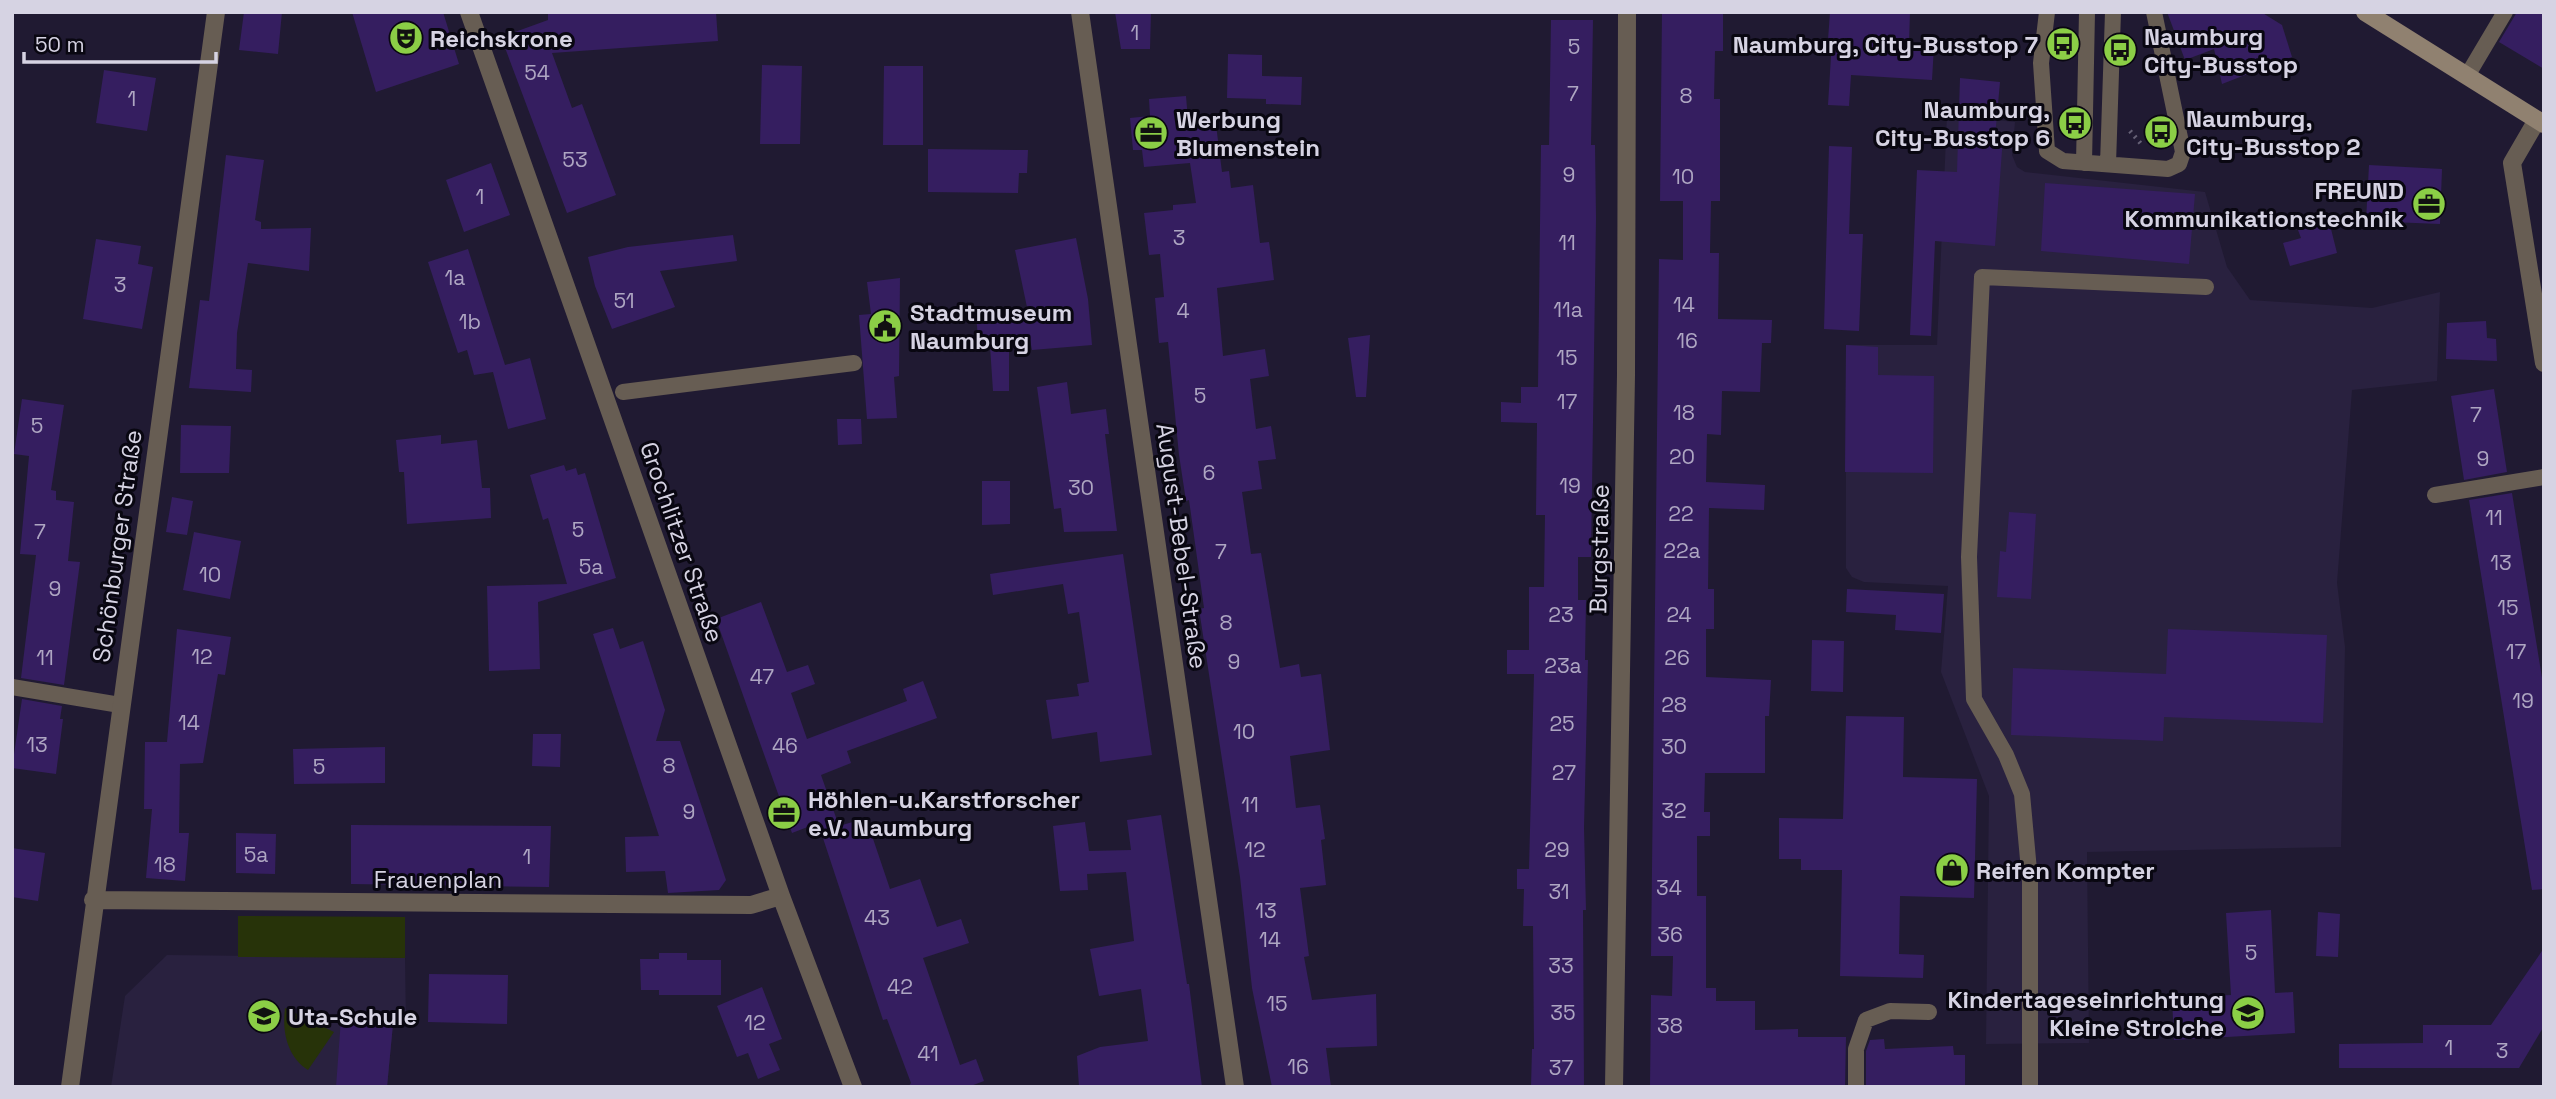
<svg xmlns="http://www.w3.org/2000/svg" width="2556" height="1099" font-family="'Space Grotesk',sans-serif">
<rect width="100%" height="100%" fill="#201a32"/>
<!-- built -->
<path fill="#29213f" d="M1947,115L2015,122L2012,155L2017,167L2025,172L2205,192L2227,267L2250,300L2372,308L2440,292L2437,381L2352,390L2337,583L2345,647L2341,847L2087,852L2089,1043L1986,1044L1989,796L1941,672L1948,586L1864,582L1852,577L1846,568V345H1937Z
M167,955L405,958L406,1024H393L387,1087H111L125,996Z"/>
<!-- green -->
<path fill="#273309" d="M238,916L405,917V958L238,957Z
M285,1008L334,1032L308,1070C287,1056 282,1032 285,1008Z"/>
<!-- building -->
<path fill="#351e60" d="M244,12H282L278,54L239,50Z
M352,12H443L459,64L376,92Z
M548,12H716L718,41L552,53L572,108L582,104L616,195L567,213L501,37L548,20Z
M1115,12H1151L1150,49H1121Z
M1662,12H1723V51H1715L1714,99H1720V201H1711L1710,253H1719L1718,319L1772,320L1771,343H1762L1760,392L1722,391L1721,435L1707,434L1706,482L1765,485L1764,510L1709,508L1708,589H1714V629H1706V677L1771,680L1769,716H1765V773H1705L1704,812H1710V836H1697V896H1706V988H1716V1001H1755V1030L1798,1029V1037H1846L1845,1087H1650L1651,995L1672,996L1673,956H1651L1659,259L1683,260V201H1660Z
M1830,12H1910L1909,44L1934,46L1932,80L1851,75L1849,106L1828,105L1832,40H1828Z
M2167,12H2261L2282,25L2292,57L2222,84L2214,49L2185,60Z
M2517,12H2544V69L2499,42Z
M1551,20H1593L1591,145H1595L1596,218L1591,557H1578V600H1586L1585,660H1588L1584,828L1586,910H1583L1584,1087H1531L1532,1049H1534L1533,926H1523L1524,889H1517V869H1529L1534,674H1507V650H1529V587H1544L1545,515H1536L1537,423L1501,422V402L1521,403V387H1538L1541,145H1549Z
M1228,54L1262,55V76L1302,77L1301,105L1266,104V99L1227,98Z
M762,65L802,66L800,144H760Z
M884,66H923V145H883Z
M104,70L156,78L147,131L96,123Z
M1960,78L2000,82L1995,137H2003L1995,246L1935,241L1931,336L1910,335L1917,170L1957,172Z
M1186,96L1188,120L1215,117L1222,172L1229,171L1231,188L1253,185L1260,243L1269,242L1271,255L1274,280L1217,288L1223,356L1265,349L1269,376L1250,379L1256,429L1271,426L1276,459L1258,461L1262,489L1242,492L1251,554L1261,553L1280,668L1299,664L1301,677L1321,674L1330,750L1290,756L1296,808L1320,805L1325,839L1321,840L1326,885L1300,888L1309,956L1304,957L1312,1000L1376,994L1377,1046L1326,1048L1331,1087H1272L1252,988L1240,877L1199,609L1204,608L1189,500L1186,501L1179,455L1168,342L1159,343L1155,298L1164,297L1160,254L1149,255L1144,213L1173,210V205L1196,203L1190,163L1144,167L1142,150H1133L1130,118L1150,116L1149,99Z
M1829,146L1852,147L1849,234H1863L1859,331L1824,329Z
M928,149L1028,150L1027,173H1019L1018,193L928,192Z
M226,155L264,160L255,220L261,222V229L311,228L309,271L248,263L237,333L236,369L252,370L251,392L189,388L200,300L209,301Z
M491,163L510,215L464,232L446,180Z
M2369,165L2442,169L2440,224L2366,221Z
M2045,183L2195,194L2189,264L2041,251Z
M2329,221L2337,253L2290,266L2283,243L2301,238L2298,230Z
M733,235L737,261L660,271L675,307L612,329L595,286L588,257L628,247Z
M1076,238L1088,299L1092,345L1032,350L1029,335L1009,337V391H993L990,346H979L976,317L1028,312L1015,250Z
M96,239L141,246L138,264L153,267L142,329L83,319Z
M468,249L505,365L530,358L546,419L508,429L493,372L474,375L467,350L458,353L428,262Z
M900,278L899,376L894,377L897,418L867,419L859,315L871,314L867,282Z
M2486,321L2487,338L2496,339L2497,361L2446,359L2447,323Z
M1370,335L1366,397H1356L1348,338Z
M1846,345L1878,347V375L1934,376L1933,473L1845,472Z
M1067,382L1071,414L1106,409L1109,434H1105L1117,531L1064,532L1061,508L1054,509L1037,387Z
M2494,389L2507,472L2464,480L2451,396Z
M22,399L64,405L51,490L56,491V500L74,502L68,561L80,562L64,685L21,678L36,555L20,554L29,456L14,454Z
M837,419H861L862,444L838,445Z
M181,425L231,426L229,473H180Z
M441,435V444L477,440L482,488H490L491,518L407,524L404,472H399L396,440Z
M564,465L566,471L576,468L578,475L585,473L616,578L538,602L540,669L489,671L487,586L567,584L548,518L543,520L530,475Z
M982,481H1010V524L982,525Z
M2512,493L2544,690V889L2532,890L2469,500Z
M172,497L193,501L187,535L166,532Z
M2009,512L2036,514L2031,599L1997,597L2000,551L2006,552Z
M194,532L241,541L230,599L183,590Z
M1123,554L1152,755L1100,762L1097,732L1052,739L1046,700L1079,696L1077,684L1089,682L1079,612L1068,614L1063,584L993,595L990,574Z
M1847,589L1944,594L1941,633L1895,630L1896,615L1846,612Z
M761,602L787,672L808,665L815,684L791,693L807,739L907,701L903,689L923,681L937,718L847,751L851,763L821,775L839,826L866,818L890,889L920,879L937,927L961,919L969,943L923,958L960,1065L976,1059L984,1081L968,1087H908L911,1083L887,1019L883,1020L818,823L792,833L716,619Z
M613,628L620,649L643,641L665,710L656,741H680L726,880L719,890L668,893L665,871L626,872L625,837L659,836L593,634Z
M177,629L231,637L225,675L218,674L203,763L180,764L179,833H189L185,881L146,878L152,809H144L145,742H167Z
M2168,629L2327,635L2323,723L2164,717L2163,741L2011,735L2013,668L2166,674Z
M1812,640L1844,641L1843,692L1811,691Z
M22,699L62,706L60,719H63L56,774L12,768Z
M1846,716L1904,717L1903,777L1977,779L1974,898L1900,896L1899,954L1924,955L1923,978L1840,976L1842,870H1801V859H1779V818L1843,819Z
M533,734H561L560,767L532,766Z
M385,747V783L294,784L293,749Z
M1161,815L1187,984H1189L1202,1087H1079L1077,1056L1100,1047L1148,1041L1141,989L1099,996L1090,949L1134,941L1126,872L1087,874L1088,890L1060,891L1053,826L1085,822L1089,851L1131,850L1127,820Z
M351,825L551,826L549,887L351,884Z
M236,833L276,834L275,874L236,873Z
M12,848L45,853L38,901L12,897Z
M2271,910L2275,993L2293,992L2295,1033L2174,1040L2172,998L2231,995L2226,913Z
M2318,912L2340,914L2338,957L2316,956Z
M2544,948V1026L2519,1068H2339V1044L2423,1043V1025H2491Z
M659,953H687V960H721V995H659V990H641L640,959H659Z
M429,974L508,975L507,1024L428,1022Z
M762,987L782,1039L769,1044L780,1070L758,1079L748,1053L737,1057L717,1006Z
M341,1019L393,1024L387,1087H336Z
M1884,1039L1885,1049L1953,1046L1954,1055H1965V1087H1866V1051L1870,1040Z"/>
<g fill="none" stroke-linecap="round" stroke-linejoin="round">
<!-- path -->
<path stroke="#666176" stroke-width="4.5" stroke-dasharray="2 5" stroke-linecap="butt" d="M2130,131L2142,145"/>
<!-- service -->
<path stroke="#675d53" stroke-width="16" d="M2047,12L2041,63L2047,151L2063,161L2168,169L2179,164L2183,152L2154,12
M2467,76L2505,12
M2084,163L2087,12
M2108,164L2113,12
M623,392L854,363
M2435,495L2544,477
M12,687L120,705
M1856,1087V1049L1866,1020L1890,1011L1929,1012
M2030,1087V881L2022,794L2006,755L1974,699L1969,557L1982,277L2206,287"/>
<!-- minor -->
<path stroke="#675d53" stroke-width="18" d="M469,12L781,896L853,1087
M1080,12L1235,1087
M2537,120L2512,163L2544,363
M93,900L751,905L781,896
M70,1087L216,12
M1614,1087L1626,375L1627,12"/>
<!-- secondary -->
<path stroke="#908170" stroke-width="18" d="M2365,12L2544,124"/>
</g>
<!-- icons -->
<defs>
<g id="theatre-disc" transform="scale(1.75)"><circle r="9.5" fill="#8bce46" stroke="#090711"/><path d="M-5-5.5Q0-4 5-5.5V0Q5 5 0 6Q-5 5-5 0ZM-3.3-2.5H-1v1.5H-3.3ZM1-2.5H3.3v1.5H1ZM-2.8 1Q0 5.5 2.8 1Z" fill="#111"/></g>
<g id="bus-disc" transform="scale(1.75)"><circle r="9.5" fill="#8bce46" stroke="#090711"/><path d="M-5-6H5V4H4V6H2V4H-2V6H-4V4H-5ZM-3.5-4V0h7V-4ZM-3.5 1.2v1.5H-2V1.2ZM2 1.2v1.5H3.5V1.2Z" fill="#111"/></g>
<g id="office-disc" transform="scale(1.75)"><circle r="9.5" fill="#8bce46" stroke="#090711"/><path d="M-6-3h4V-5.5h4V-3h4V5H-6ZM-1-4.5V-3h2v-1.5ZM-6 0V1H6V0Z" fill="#111"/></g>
<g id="civic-disc" transform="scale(1.75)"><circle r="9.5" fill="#8bce46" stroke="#090711"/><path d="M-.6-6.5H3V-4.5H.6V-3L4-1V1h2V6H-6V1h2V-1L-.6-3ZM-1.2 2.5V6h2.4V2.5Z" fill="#111"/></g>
<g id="shop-disc" transform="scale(1.75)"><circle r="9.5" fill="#8bce46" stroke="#090711"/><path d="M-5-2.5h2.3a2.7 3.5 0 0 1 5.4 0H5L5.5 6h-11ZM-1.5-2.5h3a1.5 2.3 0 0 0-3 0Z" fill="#111"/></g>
<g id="school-disc" transform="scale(1.75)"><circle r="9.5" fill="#8bce46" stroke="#090711"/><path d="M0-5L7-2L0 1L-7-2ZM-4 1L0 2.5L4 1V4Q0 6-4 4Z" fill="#111"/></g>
</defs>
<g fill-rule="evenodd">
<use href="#theatre-disc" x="406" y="38"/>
<use href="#bus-disc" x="2063" y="44"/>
<use href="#bus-disc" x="2120" y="50"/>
<use href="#bus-disc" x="2075" y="123"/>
<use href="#bus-disc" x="2161" y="132"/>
<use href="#office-disc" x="1151" y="133"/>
<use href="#office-disc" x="2429" y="204"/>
<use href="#civic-disc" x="885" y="326"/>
<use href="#office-disc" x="784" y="813"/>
<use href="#shop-disc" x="1952" y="870"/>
<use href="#school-disc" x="2248" y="1013"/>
<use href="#school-disc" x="264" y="1016"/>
</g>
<g text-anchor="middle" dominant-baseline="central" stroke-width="6" stroke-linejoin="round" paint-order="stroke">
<!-- number labels -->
<g font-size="21" fill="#aea6c2">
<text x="1135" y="32">1</text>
<text x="1574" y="46">5</text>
<text x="537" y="72">54</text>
<text x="1573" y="93">7</text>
<text x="1686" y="95">8</text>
<text x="132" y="98">1</text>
<text x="575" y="159">53</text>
<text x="1569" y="174">9</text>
<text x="1683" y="176">10</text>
<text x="480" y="196">1</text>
<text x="1179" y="237">3</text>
<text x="1567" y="242">11</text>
<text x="455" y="277">1a</text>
<text x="120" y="284">3</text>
<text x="624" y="300">51</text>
<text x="1684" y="304">14</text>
<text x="1568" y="309">11a</text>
<text x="1183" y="310">4</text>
<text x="470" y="321">1b</text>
<text x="1687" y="340">16</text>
<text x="1567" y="357">15</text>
<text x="1200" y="395">5</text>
<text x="1567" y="401">17</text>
<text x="1684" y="412">18</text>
<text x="2476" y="414">7</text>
<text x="37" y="425">5</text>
<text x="1682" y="456">20</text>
<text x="2483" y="458">9</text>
<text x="1209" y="472">6</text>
<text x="1570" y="485">19</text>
<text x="1081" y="487">30</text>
<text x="1681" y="513">22</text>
<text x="2494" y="517">11</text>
<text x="578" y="529">5</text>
<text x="40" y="531">7</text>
<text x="1682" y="550">22a</text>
<text x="1221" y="551">7</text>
<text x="2501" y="562">13</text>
<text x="591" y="566">5a</text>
<text x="210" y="574">10</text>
<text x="55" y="588">9</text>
<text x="2508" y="607">15</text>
<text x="1561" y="614">23</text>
<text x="1679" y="614">24</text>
<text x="1226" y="622">8</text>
<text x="2516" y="651">17</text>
<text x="202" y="656">12</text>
<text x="45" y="657">11</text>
<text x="1677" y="657">26</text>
<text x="1234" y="661">9</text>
<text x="1563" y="665">23a</text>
<text x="762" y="676">47</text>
<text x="2523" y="700">19</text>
<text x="1674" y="704">28</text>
<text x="189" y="722">14</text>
<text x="1562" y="723">25</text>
<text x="1244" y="731">10</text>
<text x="37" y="744">13</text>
<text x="785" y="745">46</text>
<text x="1674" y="746">30</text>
<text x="669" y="765">8</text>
<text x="319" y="766">5</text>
<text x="1564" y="772">27</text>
<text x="1250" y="804">11</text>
<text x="1674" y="810">32</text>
<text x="689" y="811">9</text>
<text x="1255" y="849">12</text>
<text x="1557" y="849">29</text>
<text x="256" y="854">5a</text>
<text x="527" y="856">1</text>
<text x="165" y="864">18</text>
<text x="1669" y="887">34</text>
<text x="1559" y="891">31</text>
<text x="1266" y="910">13</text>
<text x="877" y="917">43</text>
<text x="1670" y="934">36</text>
<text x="1270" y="939">14</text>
<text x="2251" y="952">5</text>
<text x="1561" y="965">33</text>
<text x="900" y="986">42</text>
<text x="1277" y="1003">15</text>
<text x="1563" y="1012">35</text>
<text x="755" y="1022">12</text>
<text x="1670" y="1025">38</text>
<text x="2449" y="1047">1</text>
<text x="2502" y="1050">3</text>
<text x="928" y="1053">41</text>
<text x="1298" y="1066">16</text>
<text x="1561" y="1067">37</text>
</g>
<!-- poi labels -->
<g font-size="24" font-weight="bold" fill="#d6d3e3" stroke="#090711" text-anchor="start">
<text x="2144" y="36">Naumburg<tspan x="2144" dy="28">City-Busstop</tspan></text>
<text x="430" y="38">Reichskrone</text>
<text x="2038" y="44" text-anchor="end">Naumburg, City-Busstop 7</text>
<text x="2050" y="109" text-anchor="end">Naumburg,<tspan x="2050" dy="28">City-Busstop 6</tspan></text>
<text x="2186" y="118">Naumburg,<tspan x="2186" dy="28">City-Busstop 2</tspan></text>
<text x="1176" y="119">Werbung<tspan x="1176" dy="28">Blumenstein</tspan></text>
<text x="2404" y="190" text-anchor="end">FREUND<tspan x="2404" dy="28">Kommunikationstechnik</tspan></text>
<text x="910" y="312">Stadtmuseum<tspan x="910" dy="28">Naumburg</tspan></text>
<text x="808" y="799">Höhlen-u.Karstforscher<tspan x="808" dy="28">e.V. Naumburg</tspan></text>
<text x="1976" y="870">Reifen Kompter</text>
<text x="2224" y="999" text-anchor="end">Kindertageseinrichtung<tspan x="2224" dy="28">Kleine Strolche</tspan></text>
<text x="288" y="1016">Uta-Schule</text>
</g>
<!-- street labels -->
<g font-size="24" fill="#d6d3e3" stroke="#090711">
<text transform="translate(682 542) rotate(71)">Grochlitzer Straße</text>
<text transform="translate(117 546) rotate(-82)">Schönburger Straße</text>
<text transform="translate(1182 546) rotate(82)">August-Bebel-Straße</text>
<text transform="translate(1599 549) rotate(-89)">Burgstraße</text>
<text x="438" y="879">Frauenplan</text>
</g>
</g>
<!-- border -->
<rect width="2556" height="1099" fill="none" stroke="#d6d3e3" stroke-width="28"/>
<!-- scale -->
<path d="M24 52v10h192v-10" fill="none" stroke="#d6d3e3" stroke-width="3.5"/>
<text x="35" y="52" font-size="21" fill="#d6d3e3" stroke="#090711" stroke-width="5" paint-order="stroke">50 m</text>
</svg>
